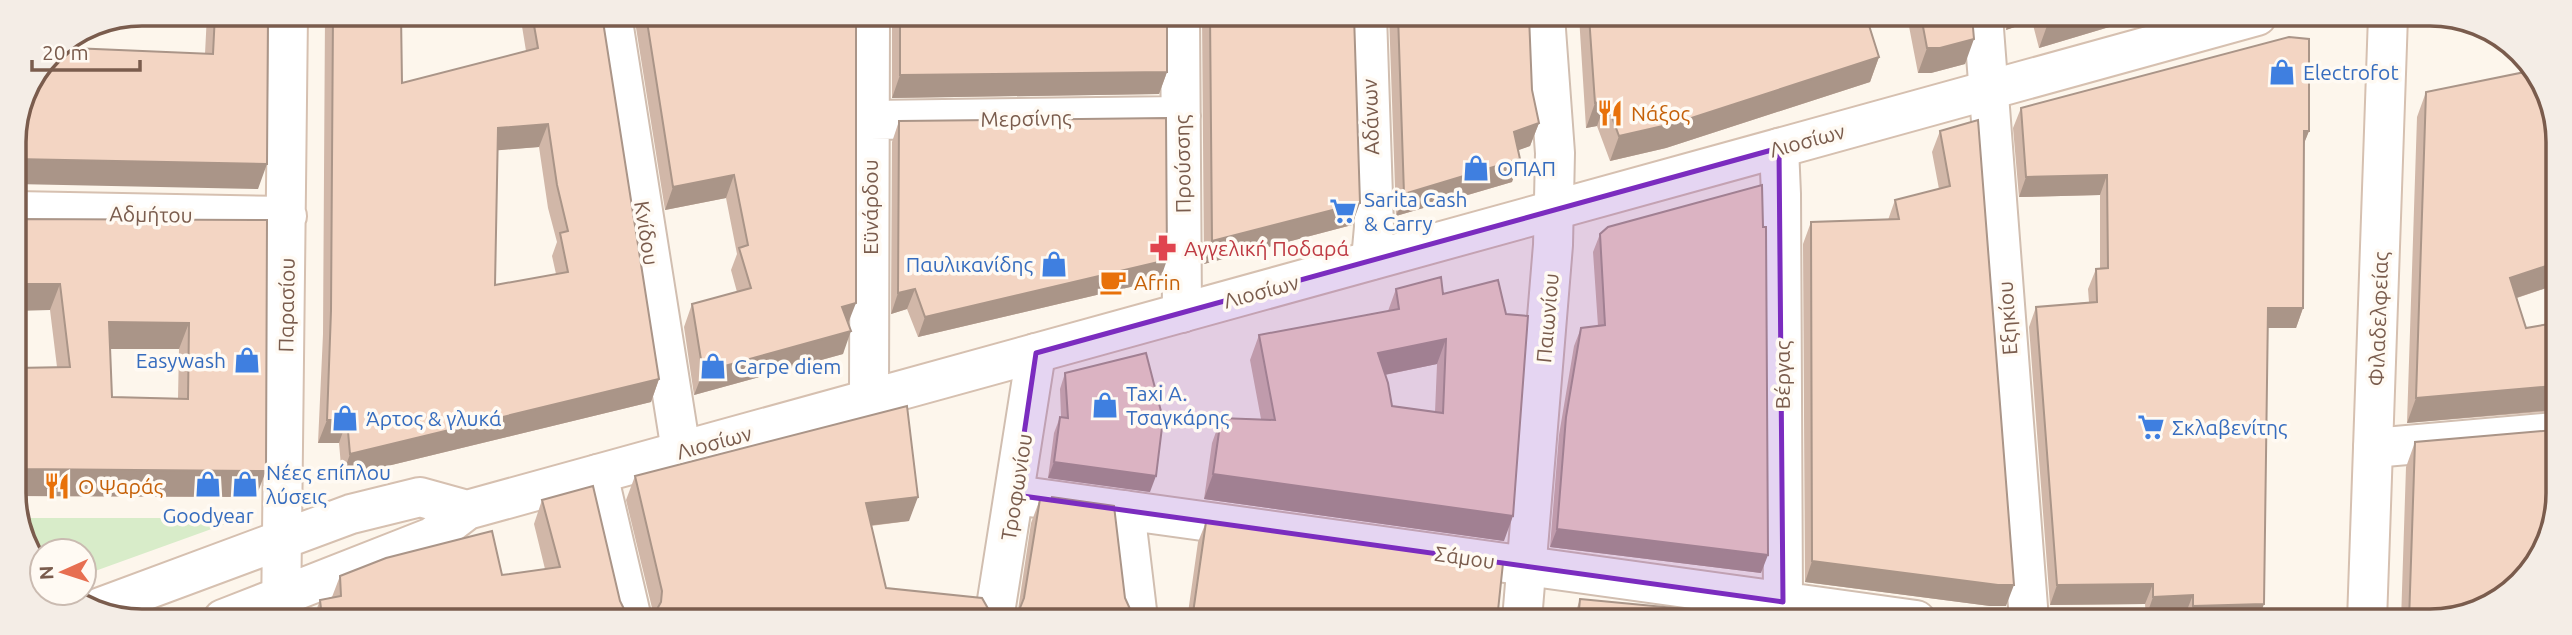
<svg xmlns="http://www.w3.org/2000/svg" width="2572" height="635" font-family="Ubuntu,sans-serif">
<rect width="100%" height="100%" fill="#fdf6ec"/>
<!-- green -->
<path fill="#d8ecc9" d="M17,518H242L84,575V551H42V565Z"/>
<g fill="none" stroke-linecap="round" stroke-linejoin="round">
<!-- street casing -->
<g stroke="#d1beb0" stroke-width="42">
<path id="street" d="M612,15L681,451
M1180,15L1182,313
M1367,15L1374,227L1371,260
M1983,16L2029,620
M870,120L1181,116
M1779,148L1781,194L1783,602
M869,400L870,15
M2373,448L2555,432
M598,474L632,619
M1015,495L1916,620
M1125,510L1138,619
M994,619L1036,353
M1522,620L1553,245L1555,153L1545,16"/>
</g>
<!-- secondary casing -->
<g stroke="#d6c0b0" stroke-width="42">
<path id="secondary" d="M15,211L287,216
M98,608L351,514L420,497L467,510
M223,619L432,537L467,510L2257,16
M281,619L288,14
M2367,621L2388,16"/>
</g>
<!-- street -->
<use href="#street" stroke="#fff" stroke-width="38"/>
<!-- secondary -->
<use href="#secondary" stroke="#fff" stroke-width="38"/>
</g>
<!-- wall -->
<path fill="#d1b7a8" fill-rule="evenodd" d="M207,14H268L258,189L72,48L205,54Z
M325,14H401L402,83L526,51L520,14L602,15L659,379L651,402L342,477L339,443H318L323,334ZM539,147L548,208L557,242L552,256L556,274L495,285L498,150Z
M634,15H856L848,323L843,354L694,395L684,327L692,304L737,292L731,270L737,254L726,198L665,210Z
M892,15H1167V72L1159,94L892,98Z
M1202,15H1354L1352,225L1204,264Z
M1389,15L1529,16L1532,90L1539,123L1530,146L1518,150L1512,182L1396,216Z
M1579,16H1866L1879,57L1870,82L1666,148L1610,161L1597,126L1586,128Z
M1907,16H1972L1965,64L1931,73H1918Z
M2005,16H2146L2039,48L2032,21L2006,30Z
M2426,92L2555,117V285L2517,298L2526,328L2555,323V411L2407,423L2417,117Z
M2021,108L2309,131L2304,143L2303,308L2296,328H2268L2258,621L2186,620L2185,615L2146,617L2145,604L2050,605L2029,327L2036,307L2089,302L2088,289L2096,269L2100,268V195L2019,197L2013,128Z
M1978,120L2006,606H1990L1805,582L1803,244L1811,222L1888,220L1895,200L1939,189L1932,152L1940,131Z
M899,121L1160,280L918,337L907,309L891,314L892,142Z
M15,219L267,220L256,497L16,496V368L57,367L50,310ZM110,349H179L178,398L112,397Z
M1600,234L1761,573L1550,547L1559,435L1574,346L1581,328L1598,326L1593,252Z
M1396,289L1443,294L1504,541L1204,499L1212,443L1221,418L1261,419L1250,360L1259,335L1388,311ZM1437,364L1435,412L1392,406L1385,375Z
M1065,373L1150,492L1048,478L1054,433L1060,417H1061L1060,389Z
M2415,442L2437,621H2401L2406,467Z
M635,476L909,521L871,526L886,588L990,612L1000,617L1011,615L1018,610L1031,523L1040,499L1050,501L1052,497L1125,598L1130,609L1140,619H313L320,600L332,597L340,576L502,575L545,569L534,524L542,500L620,601L625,611L634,616H646L653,612L626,500Z
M1206,522L1497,620H1187L1198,542Z
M1580,599L1802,620H1573Z"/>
<!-- shaded-wall -->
<path fill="#aa9588" d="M2011,16H2034L2032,21L2006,30Z
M2072,16H2146L2039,48L2048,23Z
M1974,39L1965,64L1931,73H1918L1927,48Z
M1879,57L1870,82L1666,148L1610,161L1619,136Z
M1167,72L1159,94L892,98L900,75Z
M1606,101L1597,126L1586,128L1595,103Z
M1539,123L1530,146L1505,155L1514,132Z
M548,124L539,147L490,151L498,128Z
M2304,131H2309L2301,151Z
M14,159L267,164L258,189L15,184Z
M1520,159L1512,182L1396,216L1404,194Z
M734,175L726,198L665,210L673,187Z
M2107,175L2100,195L2019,197L2026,177Z
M1360,203L1352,225L1204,264L1212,241Z
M1167,260L1160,280L918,337L925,317Z
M2555,263V285L2501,303L2510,278Z
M15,284H60L50,310L15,311Z
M915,289L907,309L891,314L898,293Z
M856,303L847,326L842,307Z
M2268,308H2303L2296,328H2261Z
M109,322L189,323L179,349H100Z
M851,331L843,354L694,395L703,372Z
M1446,339L1437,364L1369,378L1378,353Z
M659,379L651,402L342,477L350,454Z
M2555,386V406L2554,410L2407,423L2416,398Z
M327,420H347L339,443H318Z
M1054,462L1156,476L1150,492L1048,478Z
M16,469L266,471L256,497L16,496Z
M1213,474L1513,516L1504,541L1204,499Z
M918,497L909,521L857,527L866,503Z
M1557,529L1768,555L1761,573L1550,547Z
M1812,561L2014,585L2006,606H1990L1805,582Z
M2153,584L2145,604L2050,605L2057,585Z
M2193,595L2185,615L2146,617L2153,597Z
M2264,604L2258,621L2188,620L2193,606Z"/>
<!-- building -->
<path fill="#f3d5c3" stroke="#aa9588" stroke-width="2" fill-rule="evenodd" d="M215,14H268L267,164L14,159V135L52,51L72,38V48L213,54Z
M333,14H401L402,83L538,48L532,14L602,15L659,379L350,454L347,420H327L331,311ZM548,124L557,185L568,231L560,233L568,272L495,285L498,128Z
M646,15H856V303L842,307L851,331L703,372L692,304L751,288L739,248L748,245L734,175L673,187Z
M900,15H1167V72L900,75Z
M1210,15H1354L1360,203L1212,241Z
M1398,15L1529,16L1532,90L1539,123L1514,132L1520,159L1404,194Z
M1589,16H1866L1879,57L1676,123L1619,136L1606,101L1595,103Z
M1921,16H1972L1974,39L1940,48H1927Z
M2046,16H2072L2048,23Z
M2289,37L2309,39V131H2304L2303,308H2268L2264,604L2193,606V595L2153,597V584L2057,585L2036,307L2097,302L2096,269L2108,268L2107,175L2026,177L2021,108Z
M2530,71L2555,117V263L2510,278L2526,328L2555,323V386L2416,398L2426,92Z
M1166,118L1167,260L925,317L915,289L898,293L899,121Z
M1978,120L2014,585H1998L1812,561L1811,222L1899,219L1895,200L1950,186L1940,131Z
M1762,185L1763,227H1766L1768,555L1557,529L1566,417L1581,328L1605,325L1600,234L1608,227Z
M15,219L267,220L266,471L16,469V368L70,367L60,284H15ZM109,322L189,323L188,399L112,397Z
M1441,277L1443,294L1498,280L1506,314L1528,316L1513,516L1213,474L1221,418L1275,420L1259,335L1399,309L1396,289ZM1446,339L1443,413L1392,406L1388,383L1378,353Z
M1146,353L1163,419L1156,476L1054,462L1060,417L1068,418L1065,373Z
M907,406L918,497L866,503L886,588L982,598L990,612L1000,617L1011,615L1020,608L1024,598L1040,499L1051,501L1052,497L1114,506L1125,598L1130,609L1141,616L1140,619H323L322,617L320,600L341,596L340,576L386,558L492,531L502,575L560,567L542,500L593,486L620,601L625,611L634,616H646L656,611L661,602L662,591L635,476Z
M2555,430V518L2514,589L2437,621H2409L2415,442Z
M1206,522L1503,563L1497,620H1192Z
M1580,599L1802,620H1578Z"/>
<!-- marked area -->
<path fill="#7b2cbf" fill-opacity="0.2" stroke="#7b2cbf" stroke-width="5" stroke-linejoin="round" d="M1779,148L1783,602L1015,495L1036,353Z"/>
<!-- icons -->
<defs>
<g id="shop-bare" transform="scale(2.1)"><path d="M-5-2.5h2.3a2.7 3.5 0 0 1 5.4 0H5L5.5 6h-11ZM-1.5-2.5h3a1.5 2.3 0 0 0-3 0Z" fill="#3f7fe0" stroke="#fffaf3" stroke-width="2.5" paint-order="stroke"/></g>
<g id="restaurant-bare" transform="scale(2.1)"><path d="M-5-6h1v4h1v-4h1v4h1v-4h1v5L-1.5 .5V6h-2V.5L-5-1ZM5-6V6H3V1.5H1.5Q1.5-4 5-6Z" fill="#e8710a" stroke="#fffaf3" stroke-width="2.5" paint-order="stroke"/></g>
<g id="supermarket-bare" transform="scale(2.1)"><path d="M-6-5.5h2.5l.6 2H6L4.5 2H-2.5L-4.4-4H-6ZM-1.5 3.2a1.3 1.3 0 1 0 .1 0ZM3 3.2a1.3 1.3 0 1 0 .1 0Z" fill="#3f7fe0" stroke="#fffaf3" stroke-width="2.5" paint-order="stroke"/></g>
<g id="pharmacy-bare" transform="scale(2.1)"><path d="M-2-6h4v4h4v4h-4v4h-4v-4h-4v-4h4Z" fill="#e0444e" stroke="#fffaf3" stroke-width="2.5" paint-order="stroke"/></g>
<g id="cafe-bare" transform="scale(2.1)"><path d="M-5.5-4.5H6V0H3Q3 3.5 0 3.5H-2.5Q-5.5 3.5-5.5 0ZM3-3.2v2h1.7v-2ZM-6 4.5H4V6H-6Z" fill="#e8710a" stroke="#fffaf3" stroke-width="2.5" paint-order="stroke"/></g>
</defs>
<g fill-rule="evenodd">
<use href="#shop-bare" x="2282" y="72"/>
<use href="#restaurant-bare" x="1610" y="113"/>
<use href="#shop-bare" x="1476" y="168"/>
<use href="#supermarket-bare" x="1343" y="211"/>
<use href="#pharmacy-bare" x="1163" y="248"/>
<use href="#shop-bare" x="1054" y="264"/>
<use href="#cafe-bare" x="1113" y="282"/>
<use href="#shop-bare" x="247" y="360"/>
<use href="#shop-bare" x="713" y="366"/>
<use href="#shop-bare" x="1105" y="405"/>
<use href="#shop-bare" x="345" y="418"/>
<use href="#supermarket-bare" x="2151" y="427"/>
<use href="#shop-bare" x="208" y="484"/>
<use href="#shop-bare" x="245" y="484"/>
<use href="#restaurant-bare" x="57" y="486"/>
</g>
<g text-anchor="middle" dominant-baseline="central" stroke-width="7" stroke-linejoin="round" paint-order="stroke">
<!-- shop labels -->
<g font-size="21" fill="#366cbe" stroke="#fffaf3" text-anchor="start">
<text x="2303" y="72">Electrofot</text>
<text x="1497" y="168">ΟΠΑΠ</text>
<text x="1364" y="199">Sarita Cash<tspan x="1364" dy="24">&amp; Carry</tspan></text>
<text x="1033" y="264" text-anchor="end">Παυλικανίδης</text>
<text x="226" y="360" text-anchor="end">Easywash</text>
<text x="734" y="366">Carpe diem</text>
<text x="1126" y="393">Taxi Α.<tspan x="1126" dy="24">Τσαγκάρης</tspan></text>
<text x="366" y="418">Άρτος &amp; γλυκά</text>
<text x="2172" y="427">Σκλαβενίτης</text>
<text x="266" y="472">Νέες επίπλου<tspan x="266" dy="24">λύσεις</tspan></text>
<text x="208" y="515" text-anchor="middle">Goodyear</text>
</g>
<!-- food labels -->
<g font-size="21" fill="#c56008" stroke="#fffaf3" text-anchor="start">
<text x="1631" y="113">Νάξος</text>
<text x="1134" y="282">Afrin</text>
<text x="78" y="486">Ο Ψαράς</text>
</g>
<!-- street labels -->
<g font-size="21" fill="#7a5c4d" stroke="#fffaf3">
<text transform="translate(1370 117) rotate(-92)">Αδάνων</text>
<text transform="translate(1026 118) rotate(-1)">Μερσίνης</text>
<text transform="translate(1807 140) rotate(-15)">Λιοσίων</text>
<text transform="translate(1182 164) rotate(-91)">Προύσσης</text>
<text transform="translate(870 207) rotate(-90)">Εϋνάρδου</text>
<text transform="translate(151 214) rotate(1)">Αδμήτου</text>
<text transform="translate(647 233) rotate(81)">Κνίδου</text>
<text transform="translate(1261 291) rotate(-15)">Λιοσίων</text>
<text transform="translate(286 305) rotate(-89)">Παρασίου</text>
<text transform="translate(1547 318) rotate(-85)">Παιωνίου</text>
<text transform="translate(2007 318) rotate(-94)">Εξηκίου</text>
<text transform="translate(2378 319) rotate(-88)">Φιλαδελφείας</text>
<text transform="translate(1782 375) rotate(-90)">Βέργας</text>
<text transform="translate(714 442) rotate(-15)">Λιοσίων</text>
<text transform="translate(1016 487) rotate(-81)">Τροφωνίου</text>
<text transform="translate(1465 557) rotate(8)">Σάμου</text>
</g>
<!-- health labels -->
<g font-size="21" fill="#be3a42" stroke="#fffaf3" text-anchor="start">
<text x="1184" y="248">Αγγελική Ποδαρά</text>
</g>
</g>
<!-- crop -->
<path d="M0 0H2572V635H0ZM142 26H2430A116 116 0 0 1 2546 142V493A116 116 0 0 1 2430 609H142A116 116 0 0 1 26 493V142A116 116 0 0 1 142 26Z" fill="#f4ede6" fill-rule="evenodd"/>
<path fill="none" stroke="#7a5c4d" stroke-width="3.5" d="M142 26H2430A116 116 0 0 1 2546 142V493A116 116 0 0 1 2430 609H142A116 116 0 0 1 26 493V142A116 116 0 0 1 142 26Z"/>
<!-- north arrow -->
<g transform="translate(63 572) rotate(267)"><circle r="33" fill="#fffaf3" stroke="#cabbb1" stroke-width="2"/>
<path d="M0-5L12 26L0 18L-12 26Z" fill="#e76f51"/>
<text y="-10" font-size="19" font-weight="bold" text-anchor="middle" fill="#7a5c4d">N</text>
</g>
<!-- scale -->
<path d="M32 60v10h108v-10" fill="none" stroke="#7a5c4d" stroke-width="3.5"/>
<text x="42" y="60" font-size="21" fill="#7a5c4d" stroke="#fffaf3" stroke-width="5" paint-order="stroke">20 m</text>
</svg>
